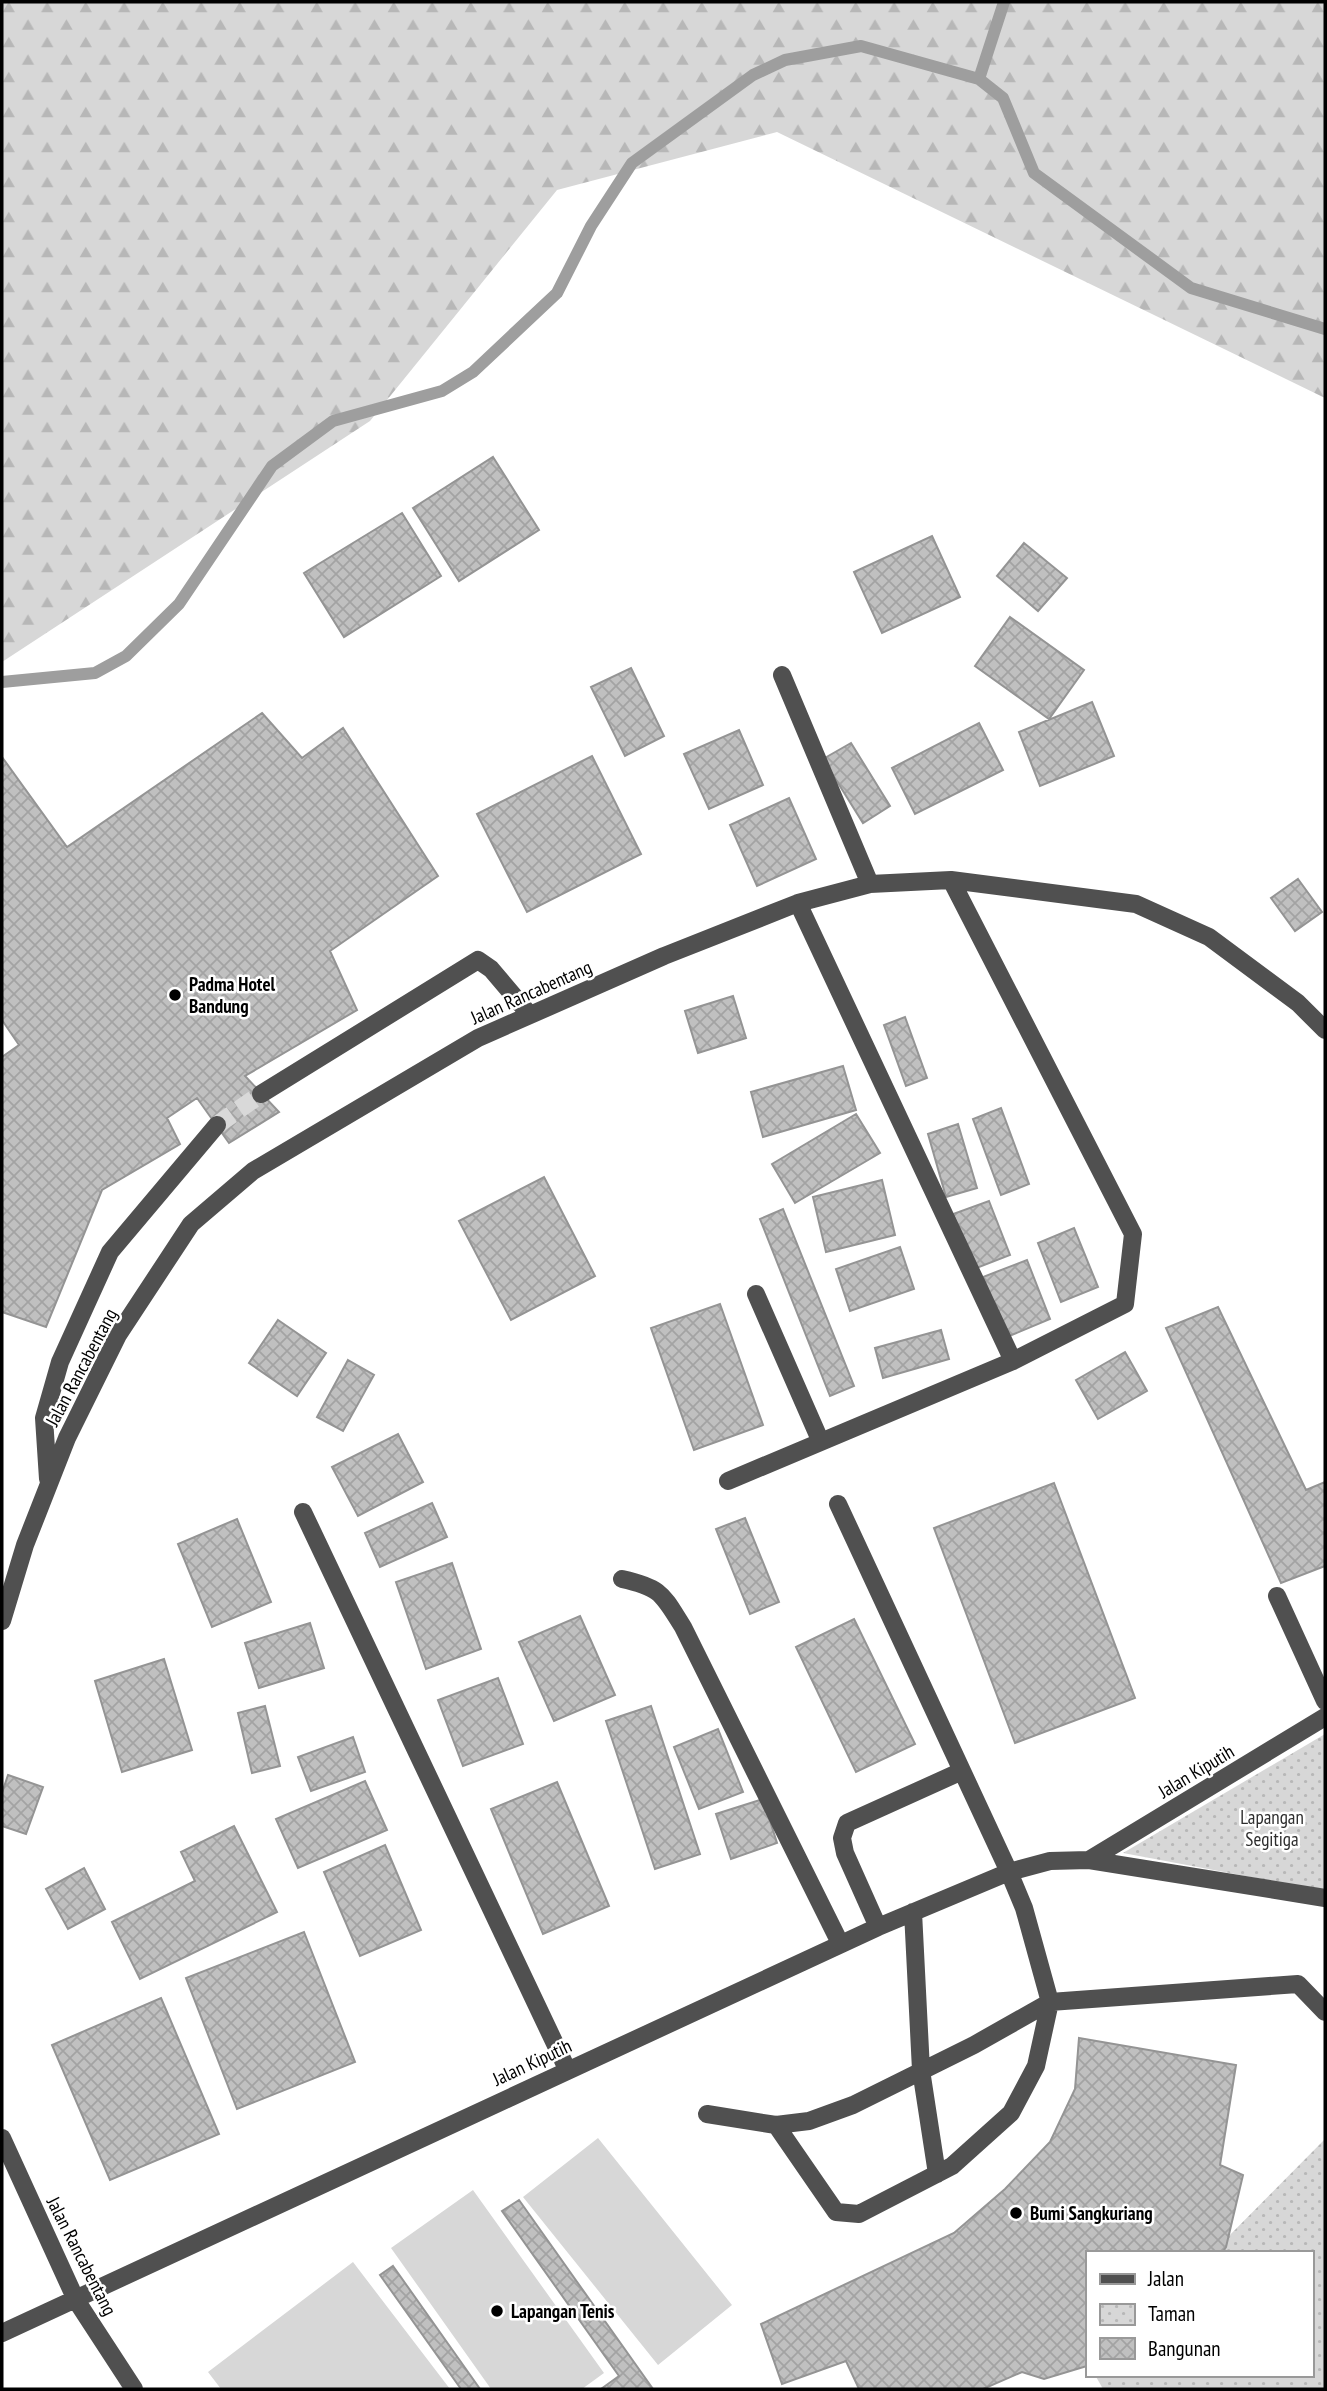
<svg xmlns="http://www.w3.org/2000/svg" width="1327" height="2391" font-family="'PT Sans Narrow',sans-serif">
<defs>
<pattern id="forest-firs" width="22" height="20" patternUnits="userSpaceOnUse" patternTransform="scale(1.75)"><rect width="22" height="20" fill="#d7d7d7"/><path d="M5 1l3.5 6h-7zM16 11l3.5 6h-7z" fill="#b7b7b7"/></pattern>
<pattern id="park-dots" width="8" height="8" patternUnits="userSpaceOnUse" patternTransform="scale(1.75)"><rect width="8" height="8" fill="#d7d7d7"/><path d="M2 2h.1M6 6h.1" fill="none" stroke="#b7b7b7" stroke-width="1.8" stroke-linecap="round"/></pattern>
<pattern id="building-cross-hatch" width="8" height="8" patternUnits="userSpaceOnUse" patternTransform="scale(1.75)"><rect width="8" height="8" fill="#c0c0c0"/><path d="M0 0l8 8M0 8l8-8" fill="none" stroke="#a3a3a3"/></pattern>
</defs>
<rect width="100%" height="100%" fill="#fff"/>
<!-- grass -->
<path fill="#d7d7d7" d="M598,2138L732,2305L658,2365L523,2197Z
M473,2190L604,2373L582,2389H491L391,2248Z
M353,2262L450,2389H221L208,2372Z"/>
<!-- forest -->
<path fill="url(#forest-firs)" d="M2,2H1325V398L777,132L557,190L370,421L2,662Z"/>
<!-- park -->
<path fill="url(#park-dots)" d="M1325,1734V1891L1123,1853Z
M1325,2139V2389H1103L1095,2375H1311V2253H1212Z"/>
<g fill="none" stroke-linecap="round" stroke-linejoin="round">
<!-- stream -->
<path stroke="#9e9e9e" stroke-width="12" d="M979,79L1004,2
M2,682L95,673L126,656L179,604L272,466L333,421L442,391L473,372L557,293L591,226L632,163L753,75L785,60L861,46L979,79L1003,98L1034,173L1191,288L1325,329"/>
</g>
<!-- building -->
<path fill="url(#building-cross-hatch)" stroke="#949494" stroke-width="2" d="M493,457L539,530L459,581L413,508Z
M402,513L441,576L344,637L304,573Z
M932,536L960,597L882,633L854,572Z
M1024,543L1067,578L1038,611L997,576Z
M1010,617L1084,670L1049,719L975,666Z
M631,668L664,736L625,756L591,687Z
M1092,702L1114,756L1040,786L1019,732Z
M262,713L302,758L343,728L438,876L330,951L357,1010L245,1076L279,1112L229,1143L197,1098L167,1118L180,1144L102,1190L46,1327L2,1312V1057L19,1045L2,1020V757L67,847Z
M979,723L1003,770L915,814L892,768Z
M739,730L763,785L709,809L684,754Z
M851,743L890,806L863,823L823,759Z
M592,756L641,854L527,912L477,814Z
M789,798L816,859L757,886L730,825Z
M1298,879L1322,912L1295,931L1271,898Z
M733,996L746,1038L698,1053L685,1011Z
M905,1017L927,1078L906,1086L884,1025Z
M843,1066L856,1110L763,1137L751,1092Z
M1001,1108L1029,1184L1001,1195L973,1119Z
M856,1114L880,1153L795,1203L772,1164Z
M958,1124L977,1188L946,1197L928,1134Z
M544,1177L595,1276L511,1320L459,1221Z
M882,1180L895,1235L826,1252L813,1197Z
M989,1201L1010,1255L974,1269L953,1214Z
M783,1209L854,1386L830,1396L760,1219Z
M1074,1228L1098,1287L1061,1302L1038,1243Z
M900,1247L914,1289L850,1311L836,1269Z
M1027,1260L1050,1319L1007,1337L983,1277Z
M720,1304L763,1425L694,1450L651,1328Z
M1218,1307L1306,1490L1325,1482V1566L1281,1583L1166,1328Z
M278,1320L326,1353L297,1396L249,1363Z
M941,1330L949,1359L883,1378L875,1348Z
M1125,1352L1147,1391L1098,1419L1076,1380Z
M348,1360L374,1375L343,1431L317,1417Z
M398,1434L423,1482L358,1516L332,1467Z
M1054,1483L1135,1698L1015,1743L934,1528Z
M432,1503L447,1537L380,1567L365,1533Z
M745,1518L779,1602L750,1614L716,1529Z
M237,1519L271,1602L212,1627L178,1544Z
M452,1563L481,1649L426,1669L396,1582Z
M580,1616L615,1695L554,1721L519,1642Z
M854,1619L915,1744L856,1772L796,1647Z
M310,1623L324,1668L259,1688L245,1643Z
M164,1659L192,1750L122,1772L95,1681Z
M498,1678L523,1744L463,1766L438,1700Z
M265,1706L280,1766L252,1773L238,1713Z
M651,1706L700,1854L655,1869L606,1721Z
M718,1729L743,1792L699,1809L674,1747Z
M353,1737L365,1772L311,1791L298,1757Z
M8,1775L43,1787L26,1834L2,1826V1793Z
M365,1781L387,1830L298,1868L276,1819Z
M557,1782L609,1906L543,1934L491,1809Z
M763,1799L777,1843L731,1859L716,1814Z
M234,1826L277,1912L140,1979L112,1922L195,1881L181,1852Z
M385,1845L421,1930L360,1956L324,1872Z
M84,1868L105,1909L68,1929L46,1889Z
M304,1932L355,2062L237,2109L186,1978Z
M161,1998L219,2134L110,2180L52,2045Z
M1079,2038L1236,2065L1220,2165L1243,2175L1226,2247L1222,2253H1087V2366L1044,2379L1022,2372L983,2389H859L846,2361L782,2384L761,2324L954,2233L1005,2189L1050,2142L1075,2089Z
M519,2200L653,2389H601L619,2376L502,2211Z
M393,2266L480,2389H461L380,2275Z"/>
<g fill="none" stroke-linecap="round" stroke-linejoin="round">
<!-- minor-tunnel -->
<path stroke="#d9d9d9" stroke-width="18" stroke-dasharray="18 9" stroke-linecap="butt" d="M217,1125L261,1094"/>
<!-- minor -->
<path stroke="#505050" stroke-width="18" d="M782,675L870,884
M798,903L1013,1361
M261,1094L478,960L491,969L530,1015
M756,1294L820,1440
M48,1479L44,1418L60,1362L110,1252L217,1125
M728,1481L1013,1361L1125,1304L1133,1234L951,880
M303,1512L567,2069
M622,1579C662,1588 662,1594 683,1627L840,1943
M1277,1596L1325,1701
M2,1621L25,1545L67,1438L118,1335L191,1224L253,1171L478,1038L664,956L798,903L870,884L951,880L1136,904L1209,937L1298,1003L1325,1030
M1089,1860L1325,1717
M913,1912L921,2070L937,2174
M878,1927L845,1853L842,1838L847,1823L962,1771
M707,2114L776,2125L809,2121L853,2105L974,2045L1050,2002L1298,1984L1325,2012
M776,2125L836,2212L859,2214L952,2166L1011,2113L1036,2066L1050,2002L1024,1908L1009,1872L838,1504
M2,2138L76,2300L134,2389
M2,2333L878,1927L1009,1872L1050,1861L1089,1860L1325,1898"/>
</g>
<!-- markers -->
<g fill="#000" stroke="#fff" stroke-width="2.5">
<circle cx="175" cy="995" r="7"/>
<circle cx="1016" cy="2213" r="7"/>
<circle cx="497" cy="2311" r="7"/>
</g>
<g text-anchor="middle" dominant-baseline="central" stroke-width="5" stroke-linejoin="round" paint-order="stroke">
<!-- poi labels -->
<g font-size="19" font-weight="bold" fill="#000" stroke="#fff" text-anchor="start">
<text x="189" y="984">Padma Hotel<tspan x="189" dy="22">Bandung</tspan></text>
<text x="1030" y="2213">Bumi Sangkuriang</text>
<text x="511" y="2311">Lapangan Tenis</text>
</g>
<!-- street labels -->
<g font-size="19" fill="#000" stroke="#fff">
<text transform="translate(531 992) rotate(-24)">Jalan Rancabentang</text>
<text transform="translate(81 1367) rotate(-62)">Jalan Rancabentang</text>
<text transform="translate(1196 1771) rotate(-31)">Jalan Kiputih</text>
<text transform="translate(532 2062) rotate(-25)">Jalan Kiputih</text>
<text transform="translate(82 2256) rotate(63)">Jalan Rancabentang</text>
</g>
<!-- park labels -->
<g font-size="19" fill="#2e2e2e" stroke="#fff">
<text x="1272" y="1817">Lapangan<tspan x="1272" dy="22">Segitiga</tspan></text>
</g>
</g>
<!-- border -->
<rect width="1327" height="2391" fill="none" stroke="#000000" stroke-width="7"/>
<!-- legend -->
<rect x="1086" y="2251" width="228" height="126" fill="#ffffff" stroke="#999999" stroke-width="2"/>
<rect x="1100" y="2274" width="35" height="10" fill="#505050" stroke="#999999" stroke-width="2"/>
<text x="1148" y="2286" font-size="21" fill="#000000">Jalan</text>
<rect x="1100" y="2304" width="35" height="21" fill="url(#park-dots)" stroke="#999999" stroke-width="2"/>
<text x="1148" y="2321" font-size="21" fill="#000000">Taman</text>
<rect x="1100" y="2338" width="35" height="21" fill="url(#building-cross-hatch)" stroke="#999999" stroke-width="2"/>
<text x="1148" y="2356" font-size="21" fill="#000000">Bangunan</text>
</svg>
